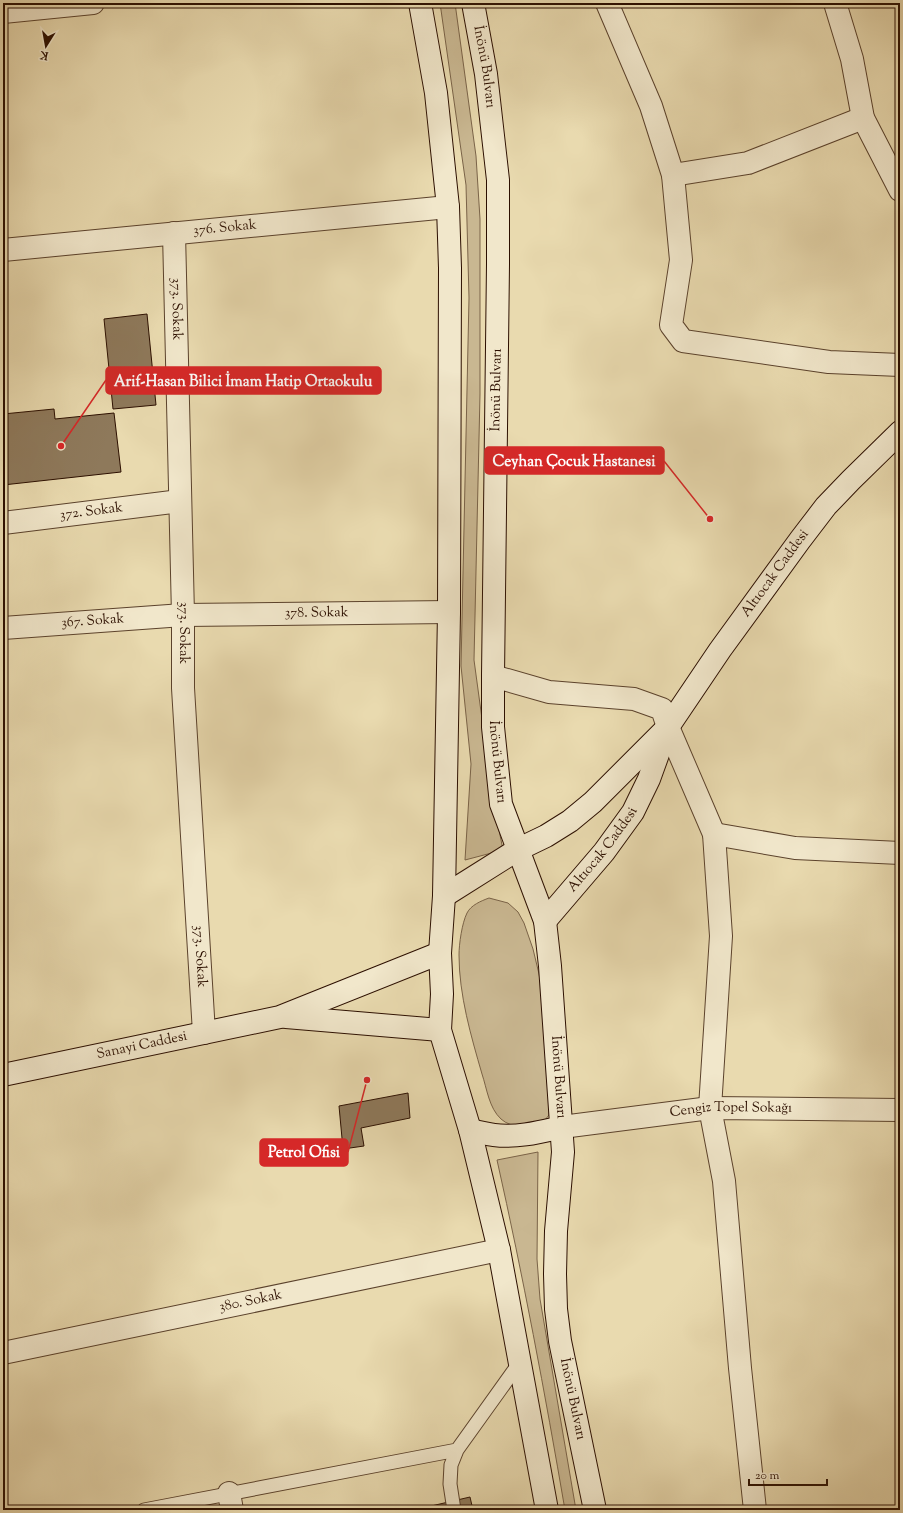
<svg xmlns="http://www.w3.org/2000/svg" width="903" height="1513" font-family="'Sorts Mill Goudy',serif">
<rect width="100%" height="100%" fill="#e9daaf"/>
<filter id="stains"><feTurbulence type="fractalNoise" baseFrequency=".005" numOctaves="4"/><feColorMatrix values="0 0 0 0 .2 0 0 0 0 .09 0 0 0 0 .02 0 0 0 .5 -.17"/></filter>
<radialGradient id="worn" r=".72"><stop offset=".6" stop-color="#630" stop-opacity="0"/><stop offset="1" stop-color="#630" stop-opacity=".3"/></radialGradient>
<!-- green -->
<path fill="#c9b791" stroke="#7a6348" d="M440,3H455L476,156L480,219V394L474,660L493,800L503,850L465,860L471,764L461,666L469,298L466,185Z
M489,898L508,903L518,912L524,923L533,949L539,974L549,1033V1115L541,1125C527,1126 512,1129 501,1119C489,1108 487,1089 482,1074C471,1036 459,995 459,955C459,944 462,923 467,913C471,905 481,901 489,898Z
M538,1152L537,1259L540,1299L576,1510H565C545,1393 523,1276 497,1160Z"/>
<!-- building -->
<path fill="#8e795b" stroke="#2c0f00" d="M147,314L156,405L113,409L104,319Z
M54,409L55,419L114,413L121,472L3,485V414Z
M408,1093L410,1118L361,1128L364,1146L343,1149L339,1106Z
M470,1497L473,1510H414Z"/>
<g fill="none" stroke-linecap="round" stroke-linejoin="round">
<!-- lane casing -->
<g stroke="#5b422c" stroke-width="15">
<path id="lane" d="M144,1510L457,1450
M454,1510L450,1484L451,1465L457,1450L520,1362"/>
</g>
<!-- street casing -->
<g stroke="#5b422c" stroke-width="24">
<g id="street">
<path d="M607,3L651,106L673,175L681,260L671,325L683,341L829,362L900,365"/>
<path d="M835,3L852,59L863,118L900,190"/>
<path d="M3,12L93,3"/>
<path d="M673,175L748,163L863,118"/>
<path id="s1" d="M174,233L183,615V688L204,1033"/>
<path id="s2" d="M3,250L448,207"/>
<path id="s3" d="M3,523L180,501"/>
<path id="s4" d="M3,628L183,615L449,612"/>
<path d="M493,676L549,692L634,699L662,709L668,727L714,834L721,936L710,1108L724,1181L740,1368L755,1510"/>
<path d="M714,834L795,848L900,853"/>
<path id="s5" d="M562,1127L710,1108L900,1110"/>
<path id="s6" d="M3,1353L499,1250"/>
<path d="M229,1493L232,1510"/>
</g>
</g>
<!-- secondary casing -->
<g stroke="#2c0f00" stroke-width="24">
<g id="secondary">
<path d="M420,3L436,93L448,207L450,268L449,612L444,896L440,953L442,994L440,1030L470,1130L499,1250L547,1510"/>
<path id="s7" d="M473,3L486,74L498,180V264L493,676V727L501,804L545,921L550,966L563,1152L556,1231L555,1274L556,1309L560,1341L595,1510"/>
<path id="s8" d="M444,896L517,850L546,836L570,821L593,802L668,727L720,650L800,540L826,506L851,480L900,432"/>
<path id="s9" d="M545,921L604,852L633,812L649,779L666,732"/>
<path d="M286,1017L440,1030"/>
<path id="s10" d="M3,1075L280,1017L440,953"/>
<path d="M470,1130C478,1132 486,1134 494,1135C517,1138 540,1132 562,1127"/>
</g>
</g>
<!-- lane -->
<use href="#lane" stroke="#f1e7cb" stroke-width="13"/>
<!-- street -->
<use href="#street" stroke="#f1e7cb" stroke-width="22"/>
<!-- secondary -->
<use href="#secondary" stroke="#f1e7cb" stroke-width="22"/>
</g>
<g text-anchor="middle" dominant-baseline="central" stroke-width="3" stroke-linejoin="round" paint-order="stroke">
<!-- street labels -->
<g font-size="14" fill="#2c0f00" stroke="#f1e7cb">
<text stroke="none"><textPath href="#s7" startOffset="65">İnönü Bulvarı</textPath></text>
<text stroke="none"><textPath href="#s2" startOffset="223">376. Sokak</textPath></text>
<text stroke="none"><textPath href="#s1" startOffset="76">373. Sokak</textPath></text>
<text transform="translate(497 390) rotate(-89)">İnönü Bulvarı</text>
<text stroke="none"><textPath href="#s3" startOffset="89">372. Sokak</textPath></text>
<text stroke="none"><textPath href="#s8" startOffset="470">Altıocak Caddesi</textPath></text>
<text stroke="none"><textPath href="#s4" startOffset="314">378. Sokak</textPath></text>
<text stroke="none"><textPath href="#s4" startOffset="90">367. Sokak</textPath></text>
<text stroke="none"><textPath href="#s1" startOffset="400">373. Sokak</textPath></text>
<text stroke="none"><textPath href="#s7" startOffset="761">İnönü Bulvarı</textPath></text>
<text stroke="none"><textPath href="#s9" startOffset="92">Altıocak Caddesi</textPath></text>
<text stroke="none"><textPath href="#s1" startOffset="724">373. Sokak</textPath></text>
<text stroke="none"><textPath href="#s10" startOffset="142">Sanayi Caddesi</textPath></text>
<text stroke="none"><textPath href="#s7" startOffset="1085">İnönü Bulvarı</textPath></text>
<text stroke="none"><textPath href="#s5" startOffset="170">Cengiz Topel Sokağı</textPath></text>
<text stroke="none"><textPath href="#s6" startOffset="253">380. Sokak</textPath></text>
<text stroke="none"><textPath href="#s7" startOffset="1409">İnönü Bulvarı</textPath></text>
</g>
</g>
<!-- callouts -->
<path fill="none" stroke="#d62828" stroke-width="1.5" d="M61 446L106 380M710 519L664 461M367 1080L348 1152"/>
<g fill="#d62828" stroke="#f1e7cb" stroke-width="1.5">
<circle cx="61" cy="446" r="4"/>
<circle cx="710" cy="519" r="4"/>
<circle cx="367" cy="1080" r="4"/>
</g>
<g fill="#d62828" stroke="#d62828" stroke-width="1.5">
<rect x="106" y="367" width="275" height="27" rx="4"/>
<rect x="485" y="447" width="179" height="27" rx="4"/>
<rect x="260" y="1139" width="88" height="27" rx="4"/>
</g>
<g font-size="15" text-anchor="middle" font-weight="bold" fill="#fff">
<text x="243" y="386">Arif-Hasan Bilici İmam Hatip Ortaokulu</text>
<text x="574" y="466">Ceyhan Çocuk Hastanesi</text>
<text x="304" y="1157">Petrol Ofisi</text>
</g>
<!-- margin -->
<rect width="903" height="1513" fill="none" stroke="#e9daaf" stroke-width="16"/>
<rect x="4" y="4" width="895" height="1505" fill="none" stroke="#2c0f00" stroke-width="2"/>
<rect x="8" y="8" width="887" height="1497" fill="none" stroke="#2c0f00"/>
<!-- north arrow -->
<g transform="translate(46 46) rotate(191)" stroke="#f1e7cb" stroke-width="3" paint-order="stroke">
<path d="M0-3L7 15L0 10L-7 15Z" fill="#2c0f00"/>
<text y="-6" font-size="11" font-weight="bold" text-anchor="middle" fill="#2c0f00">K</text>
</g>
<!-- scale -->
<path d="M749 1479v6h78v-6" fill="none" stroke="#2c0f00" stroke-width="2"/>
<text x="755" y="1479" font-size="12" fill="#2c0f00" stroke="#f1e7cb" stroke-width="3" paint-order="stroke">20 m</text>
<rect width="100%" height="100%" filter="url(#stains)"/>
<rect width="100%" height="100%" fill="url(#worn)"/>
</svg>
